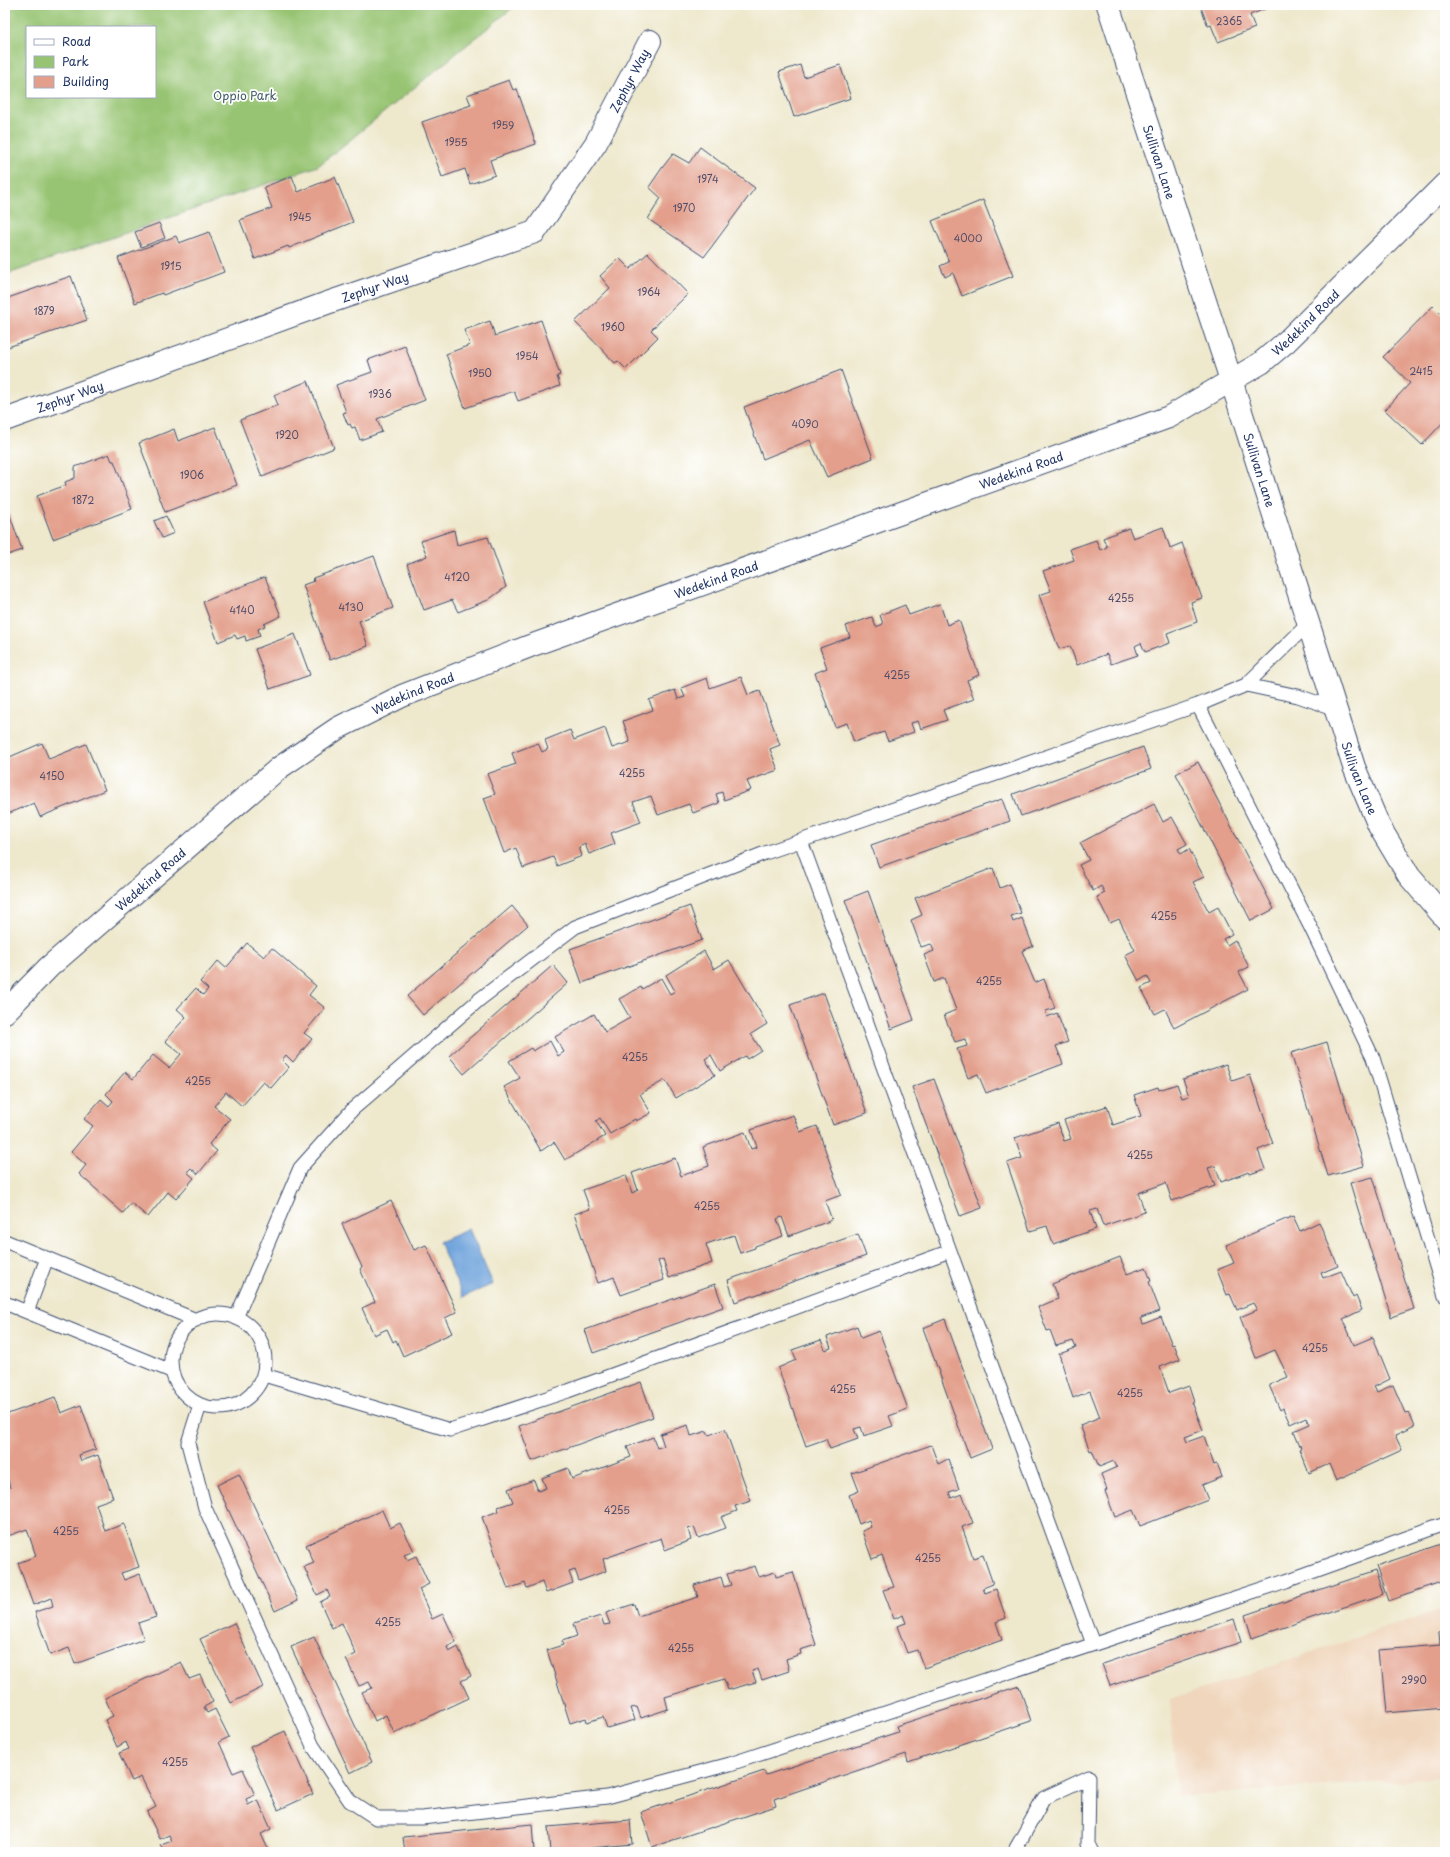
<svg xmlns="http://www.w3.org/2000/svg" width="1450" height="1857" font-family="'Playpen Sans',sans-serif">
<rect width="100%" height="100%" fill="#fff"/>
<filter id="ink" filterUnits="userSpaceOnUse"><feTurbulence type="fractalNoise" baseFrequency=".025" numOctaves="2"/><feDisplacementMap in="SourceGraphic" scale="8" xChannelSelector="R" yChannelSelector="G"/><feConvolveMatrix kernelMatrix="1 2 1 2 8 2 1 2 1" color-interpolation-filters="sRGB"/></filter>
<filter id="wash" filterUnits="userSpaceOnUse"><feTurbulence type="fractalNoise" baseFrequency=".012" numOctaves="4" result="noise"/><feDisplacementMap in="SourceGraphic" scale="16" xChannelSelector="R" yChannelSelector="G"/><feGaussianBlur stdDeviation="0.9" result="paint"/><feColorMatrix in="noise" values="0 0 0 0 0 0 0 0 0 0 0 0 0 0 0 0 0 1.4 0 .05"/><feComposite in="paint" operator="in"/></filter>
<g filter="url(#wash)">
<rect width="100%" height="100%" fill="#eee8cc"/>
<!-- built -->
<path fill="#f0d6bc" d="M1445,1608V1778L1177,1796L1170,1700Z"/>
<!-- green -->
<path fill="#97c472" stroke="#597a68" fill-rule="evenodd" d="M5,5H516L318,166L5,275ZM27,27H155V97H27Z"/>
<!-- water -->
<path fill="#71a4dc" stroke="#466a9d" d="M469,1229L493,1284L463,1297L439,1242Z"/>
<g id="blocks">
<!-- building -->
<path fill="#e39f8b" d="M1200,5H1275L1250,15L1255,28L1218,42L1211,25L1208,26Z
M800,65L804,77L840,65L851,98L794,117L779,72Z
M509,80L513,90L517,89L536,144L490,160L495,175L470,184L465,169L442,177L422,122L471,105L467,95Z
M700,147L755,188L704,257L648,219L661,198L649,187L662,168L673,154L689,163Z
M292,176L298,192L335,177L353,222L289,248L288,246L255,259L240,220L272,208L264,187Z
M983,200L1013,276L962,296L953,273L945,277L940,266L949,262L932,221Z
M159,223L165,238L141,247L135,232Z
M209,232L224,272L163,295L162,293L135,303L118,258L176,236L179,243Z
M648,253L688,294L651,330L658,337L626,369L618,361L615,363L575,322L610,288L600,276L619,258L630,269Z
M71,276L87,320L5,348V299Z
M1433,306L1445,318V351L1442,354L1445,357V420L1422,445L1385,410L1410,383L1383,357Z
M541,320L560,375L557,376L560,386L518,401L514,391L465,408L446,354L470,345L464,330L490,321L495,336Z
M405,346L425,400L377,419L382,432L360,440L355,427L352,428L350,424L348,425L343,413L346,412L336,385L372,372L368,360Z
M841,370L873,458L827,477L810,440L763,459L744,407Z
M308,381L334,448L262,477L240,420L278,405L274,395Z
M215,427L237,485L165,512L139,443L174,429L178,441Z
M109,454L112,461H114L132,509L53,539L37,496L66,485L65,482L75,478V467Z
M7,507L22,550L5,556V508Z
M166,516L174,533L162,538L154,521Z
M1163,527L1170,548L1182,543L1202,598L1191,602L1197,622L1167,633L1170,643L1145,652L1141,643L1135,646L1138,655L1111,664L1107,654L1077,665L1070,646L1059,649L1039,595L1051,591L1043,571L1074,560L1070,549L1096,540L1100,550L1107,547L1103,538L1129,528L1133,538Z
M454,530L457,545L488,537L506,587L488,600L458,612L452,600L424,610L407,564L427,556L421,541Z
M374,556L393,608L359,621L368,646L330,660L303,585L314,581L313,578Z
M265,577L281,616L264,624L265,626L258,629L260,636L246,641L245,636L237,639L235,635L218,642L203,602Z
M940,604L947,625L959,620L979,675L967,680L974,699L943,710L947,720L921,729L918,721L911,723L914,732L888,741L884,732L854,742L847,723L835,727L815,673L827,668L820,648L850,637L846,626L872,617L876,627L883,624L880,615L905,605L909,615Z
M295,634L310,675L270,689L255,649Z
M741,677L748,695L760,691L780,745L770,749L778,770L747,781L751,790L724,800L722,792L716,794L719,803L693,813L689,804L658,815L651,796L633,802L641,822L611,833L615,844L589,854L585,844L579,847L582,856L557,866L553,857L523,868L516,848L504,853L484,798L495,794L487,774L516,764L512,753L538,743L542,752L548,749L545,740L570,730L574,740L605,728L612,748L630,742L623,721L653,710L649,700L675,690L678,699L685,697L681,688L707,678L710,688Z
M42,743L49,759L86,744L105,790L40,817L34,803L5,815V759Z
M1143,747L1151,769L1021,816L1013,794Z
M1198,762L1274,909L1251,921L1176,774Z
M1002,799L1010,821L879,867L871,845Z
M1154,804L1163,822L1172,817L1187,844L1178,849L1181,854L1189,849L1204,877L1193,882L1209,912L1218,907L1232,934L1223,939L1227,945L1235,940L1249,967L1239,972L1248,989L1174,1028L1165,1009L1155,1014L1141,988L1151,983L1147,976L1139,981L1125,955L1135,950L1119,919L1110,923L1097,897L1105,893L1101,886L1093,891L1079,865L1089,860L1080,843Z
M993,868L1000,888L1010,884L1021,913L1011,916L1013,922L1022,918L1033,946L1022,951L1035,983L1044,979L1055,1008L1046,1011L1047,1017L1057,1013L1068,1042L1056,1046L1063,1064L986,1093L978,1074L968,1078L957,1049L967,1046L965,1039L955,1042L944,1015L956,1010L944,978L934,982L924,955L934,951L931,944L921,947L911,920L922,915L915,898Z
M868,891L914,1020L891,1029L845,900Z
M512,906L528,925L423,1015L407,996Z
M690,906L702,940L582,983L570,949Z
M247,943L264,957L272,948L316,986L309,995L325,1008L304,1033L312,1039L293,1062L286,1055L282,1060L289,1067L271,1088L263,1082L242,1106L226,1092L214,1106L230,1119L209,1144L217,1151L198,1174L191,1168L187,1172L194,1178L176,1199L168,1192L148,1217L131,1203L123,1213L79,1174L86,1165L71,1152L93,1126L84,1119L101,1099L109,1106L113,1101L106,1094L125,1072L133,1079L153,1055L169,1068L181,1054L165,1041L186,1017L177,1009L196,988L203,995L208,989L200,982L218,961L226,968Z
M704,951L714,969L729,960L767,1024L751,1034L761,1050L747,1059L745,1056L720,1071L711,1055L705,1059L715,1075L676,1098L665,1080L640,1094L651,1113L636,1121L635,1119L610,1134L600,1118L596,1121L605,1136L565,1160L554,1142L541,1151L504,1087L520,1078L509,1061L531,1048L533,1051L550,1041L558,1056L564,1052L555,1037L594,1014L605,1032L630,1018L619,999L641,987L642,989L661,978L670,994L675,991L666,975Z
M553,965L568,983L464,1074L449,1056Z
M824,993L867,1113L833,1125L790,1005Z
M1327,1042L1364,1166L1328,1176L1291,1053Z
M1226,1064L1232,1081L1250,1075L1273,1144L1258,1150L1265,1169L1250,1174L1249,1172L1221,1182L1215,1166L1208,1168L1215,1186L1172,1201L1166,1183L1138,1193L1145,1212L1103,1226L1097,1209L1090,1211L1096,1229L1053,1244L1047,1226L1030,1231L1007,1163L1022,1158L1015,1138L1058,1123L1064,1141L1071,1139L1064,1120L1107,1106L1113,1125L1141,1116L1134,1095L1158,1087L1159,1090L1177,1084L1182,1098L1189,1096L1183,1079Z
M934,1079L982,1208L960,1216L912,1087Z
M793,1115L800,1132L817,1126L841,1195L825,1201L832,1220L789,1236L782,1217L777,1219L783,1236L755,1246V1248L740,1253L734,1235L706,1244L712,1263L669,1278L663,1259L658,1261L664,1280L621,1295L614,1277L598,1283L574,1214L590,1209L583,1190L626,1175L632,1193L638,1190L632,1173L675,1158L681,1176L709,1166L703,1147L745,1132L751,1149L757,1147L751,1130Z
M1373,1177L1414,1309L1391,1317L1350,1183Z
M391,1201L414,1250L426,1245L457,1312L445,1318L452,1333L403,1356L396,1340L393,1342L387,1329L374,1335L362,1308L375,1302L360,1269L362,1267L342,1224Z
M1293,1216L1300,1231L1319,1222L1338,1266L1321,1273L1323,1278L1341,1271L1353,1298L1356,1296L1362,1310L1343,1319L1354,1345L1373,1337L1390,1379L1374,1387L1377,1392L1393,1385L1405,1413L1409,1412L1415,1426L1395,1435L1402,1450L1336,1480L1329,1464L1309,1473L1299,1449L1301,1448L1294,1431L1310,1424L1306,1417L1290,1424L1283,1408L1280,1410L1269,1385L1288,1377L1275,1350L1256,1358L1240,1317L1257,1310L1253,1303L1237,1310L1230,1294L1227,1295L1217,1270L1234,1263L1226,1245Z
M858,1234L866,1256L735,1302L728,1280Z
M1120,1257L1127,1274L1146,1267L1151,1281L1149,1282L1160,1311L1141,1318L1143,1324L1161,1317L1172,1345L1174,1344L1180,1359L1160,1367L1169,1393L1189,1386L1194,1401L1192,1402L1203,1430L1185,1437L1187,1442L1204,1436L1214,1465L1217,1464L1222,1477L1202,1485L1208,1500L1140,1526L1133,1510L1115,1517L1105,1491L1107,1490L1101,1474L1117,1467L1114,1461L1099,1467L1092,1450L1090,1451L1080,1425L1100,1417L1090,1391L1073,1398L1059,1354L1076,1348L1073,1341L1056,1346L1050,1330L1047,1331L1038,1307L1058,1299L1052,1284Z
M715,1284L723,1307L593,1353L585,1330Z
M945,1319L992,1449L970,1458L923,1328Z
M857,1326L861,1338L879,1331L908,1409L889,1416L893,1426L864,1436L861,1427L854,1429L858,1439L830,1449L826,1439L806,1446L778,1368L796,1360L792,1350L821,1340L825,1350L831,1348L827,1337Z
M641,1382L653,1417L532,1461L519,1426Z
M55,1397L61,1413L81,1405L96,1449L79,1455L81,1461L98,1455L113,1498L96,1504L105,1531L124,1524L139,1567L121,1573L124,1580L140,1574L156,1617L138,1623L144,1639L75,1664L69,1648L50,1655L35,1612L53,1606L51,1598L33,1605L18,1563L36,1556L27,1529L8,1536L5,1528V1490L10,1488L8,1480L5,1481V1415Z
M688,1425L691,1436L707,1431L709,1435L725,1429L751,1501L735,1506L737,1511L721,1517L726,1528L698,1538L694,1527L688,1529L691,1540L665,1550L661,1538L603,1559L606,1571L579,1581L575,1570L569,1572L573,1583L546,1593L542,1582L527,1588L525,1583L508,1589L482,1517L499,1511L498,1507L513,1502L508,1489L534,1480L538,1491L546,1488L542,1478L568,1468L572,1479L631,1457L627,1447L653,1437L657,1448L664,1446L660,1434Z
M931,1445L938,1464L948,1459L959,1489L949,1492L951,1498L962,1494L973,1523L962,1527L973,1558L983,1555L993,1584L983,1588L985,1593L996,1589L1006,1618L996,1622L1002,1640L924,1668L917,1650L907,1653L897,1626L906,1623L903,1615L894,1619L883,1590L894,1587L882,1555L872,1559L862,1531L871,1527L869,1520L859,1524L849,1495L859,1491L852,1473Z
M239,1474L298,1600L275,1611L217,1485Z
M382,1510L390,1528L400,1523L414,1551L404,1555L407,1560L416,1556L429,1584L419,1589L432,1619L443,1614L456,1642L447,1647L449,1652L458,1647L471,1676L461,1681L469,1698L394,1733L386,1715L375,1721L362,1692L372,1688L369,1682L359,1686L346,1659L356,1654L342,1623L332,1628L320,1602L330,1597L327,1590L317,1595L304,1567L314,1563L306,1545Z
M1445,1543V1582L1388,1601L1376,1566Z
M755,1566L759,1577L775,1572L776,1577L793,1572L816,1645L800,1650L801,1654L786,1659L789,1671L762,1680L758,1669L752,1671L756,1682L728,1690L724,1679L665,1697L668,1709L641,1718L637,1707L631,1708L635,1720L607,1728L603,1717L587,1722L586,1718L570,1723L547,1650L563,1645L562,1641L577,1636L573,1624L601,1616L604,1625L610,1624L606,1613L634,1604L638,1616L698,1597L694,1585L721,1577L724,1587L731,1585L727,1574Z
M1375,1571L1383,1594L1252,1638L1245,1615Z
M1234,1619L1241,1642L1110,1686L1102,1664Z
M234,1623L263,1687L231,1703L200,1639Z
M1445,1631V1708L1386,1713L1380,1650L1440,1645L1439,1632Z
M314,1637L372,1762L350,1773L291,1647Z
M181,1662L189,1679L200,1675L213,1702L204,1707L207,1713L215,1709L229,1737L219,1742L233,1773L243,1769L255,1795L246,1799L248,1805L258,1800L271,1829L261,1834L269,1851L267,1852H165L161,1845L172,1841L169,1835L160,1839L147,1812L156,1807L141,1777L132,1781L119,1753L129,1749L126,1742L117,1747L105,1720L113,1716L105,1698Z
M1019,1686L1031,1721L908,1762L906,1754L774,1799L776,1806L652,1847L641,1812L764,1771L766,1775L898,1732L896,1726Z
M285,1731L313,1794L278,1810L250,1747Z
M630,1820L632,1844L550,1852L548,1827Z
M532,1824L534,1852H405L403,1837Z"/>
</g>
</g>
<g filter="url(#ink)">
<use href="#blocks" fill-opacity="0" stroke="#3b4b6e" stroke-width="1"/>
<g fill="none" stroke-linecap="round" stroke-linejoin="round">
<!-- lane casing -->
<g stroke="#3b4b6e" stroke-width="15">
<path id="lane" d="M1246,685L1298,696L1336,709
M1198,705L1246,685L1308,624
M801,841L1093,1644
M5,1241L196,1320
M5,1303L171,1371
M27,1312L47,1258
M171 1361a47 47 0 1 1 94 0a47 47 0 1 1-94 0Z
M236,1318L300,1168L353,1109L480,999L575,927L765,853L1198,705L1310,926L1373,1058L1445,1296
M264,1375L450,1430L568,1391L950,1251
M200,1405L188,1443L205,1508L313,1746L350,1801L376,1818H422L607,1797L730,1764L1286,1581L1445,1524
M1014,1852L1044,1798L1089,1777L1088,1844L1092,1852"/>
</g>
<!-- street casing -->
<g stroke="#3b4b6e" stroke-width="24">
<g id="street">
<path id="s1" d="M5,420L327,303L535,232L596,143L650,41"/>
</g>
</g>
<!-- secondary casing -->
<g stroke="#3b4b6e" stroke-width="24">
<g id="secondary">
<path id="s2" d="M1108,5L1231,380L1354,767L1379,826L1409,876L1445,918"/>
<path id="s3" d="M5,1012L49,967L279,768L338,728L402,696L530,646L1169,417L1261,363L1287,341L1445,184"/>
</g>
</g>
<!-- lane -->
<use href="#lane" stroke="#fff" stroke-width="13"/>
<!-- street -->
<use href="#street" stroke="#fff" stroke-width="22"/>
<!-- secondary -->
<use href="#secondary" stroke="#fff" stroke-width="22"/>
</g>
</g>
<g text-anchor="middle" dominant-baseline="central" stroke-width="3.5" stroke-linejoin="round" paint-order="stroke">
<!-- number labels -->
<g font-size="10" fill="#4d4b69">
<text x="1229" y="20">2365</text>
<text x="503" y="124">1959</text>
<text x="456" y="141">1955</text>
<text x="708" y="178">1974</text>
<text x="684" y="207">1970</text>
<text x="300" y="216">1945</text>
<text x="968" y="237">4000</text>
<text x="171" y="265">1915</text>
<text x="649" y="291">1964</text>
<text x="44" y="310">1879</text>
<text x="613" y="326">1960</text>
<text x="527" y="355">1954</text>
<text x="1421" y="370">2415</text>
<text x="480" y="372">1950</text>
<text x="380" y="393">1936</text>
<text x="805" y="423">4090</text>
<text x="287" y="434">1920</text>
<text x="192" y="474">1906</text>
<text x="83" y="499">1872</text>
<text x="457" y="576">4120</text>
<text x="1121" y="597">4255</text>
<text x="351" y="606">4130</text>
<text x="242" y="609">4140</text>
<text x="897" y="674">4255</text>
<text x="632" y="772">4255</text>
<text x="52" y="775">4150</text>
<text x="1164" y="915">4255</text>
<text x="989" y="980">4255</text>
<text x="635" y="1056">4255</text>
<text x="198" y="1080">4255</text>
<text x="1140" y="1154">4255</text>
<text x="707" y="1205">4255</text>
<text x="1315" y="1347">4255</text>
<text x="843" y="1388">4255</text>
<text x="1130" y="1392">4255</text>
<text x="617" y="1509">4255</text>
<text x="66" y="1530">4255</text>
<text x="928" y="1557">4255</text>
<text x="388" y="1621">4255</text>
<text x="681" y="1647">4255</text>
<text x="1414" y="1679">2990</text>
<text x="175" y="1761">4255</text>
</g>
<!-- street labels -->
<g font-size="12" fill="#1b2f5e" stroke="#fff">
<text stroke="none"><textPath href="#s1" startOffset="741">Zephyr Way</textPath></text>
<text stroke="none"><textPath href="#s2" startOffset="165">Sullivan Lane</textPath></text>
<text stroke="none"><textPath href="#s1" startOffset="393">Zephyr Way</textPath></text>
<text stroke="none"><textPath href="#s3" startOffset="1493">Wedekind Road</textPath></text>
<text stroke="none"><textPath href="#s1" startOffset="69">Zephyr Way</textPath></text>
<text stroke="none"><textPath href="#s3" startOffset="1169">Wedekind Road</textPath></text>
<text stroke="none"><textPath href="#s2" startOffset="489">Sullivan Lane</textPath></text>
<text stroke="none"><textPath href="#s3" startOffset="845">Wedekind Road</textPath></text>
<text stroke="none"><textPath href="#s3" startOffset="521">Wedekind Road</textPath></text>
<text stroke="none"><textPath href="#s2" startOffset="813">Sullivan Lane</textPath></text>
<text stroke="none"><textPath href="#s3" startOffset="197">Wedekind Road</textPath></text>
</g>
<!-- park labels -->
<g font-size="12" fill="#405c64" stroke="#fff">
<text x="245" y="95">Oppio Park</text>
</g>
</g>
<!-- margin -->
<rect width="1450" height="1857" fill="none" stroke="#fff" stroke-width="20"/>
<!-- legend -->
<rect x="26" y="26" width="130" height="72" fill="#ffffff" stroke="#a4acbf"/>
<rect x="34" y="39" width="20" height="6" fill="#ffffff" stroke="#a4acbf"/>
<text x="62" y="46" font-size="12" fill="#1b2f5e">Road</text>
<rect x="34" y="56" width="20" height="12" fill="#97c472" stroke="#a4acbf"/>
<text x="62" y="66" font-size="12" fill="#1b2f5e">Park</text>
<rect x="34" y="76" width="20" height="12" fill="#e39f8b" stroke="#a4acbf"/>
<text x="62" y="86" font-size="12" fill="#1b2f5e">Building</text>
</svg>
